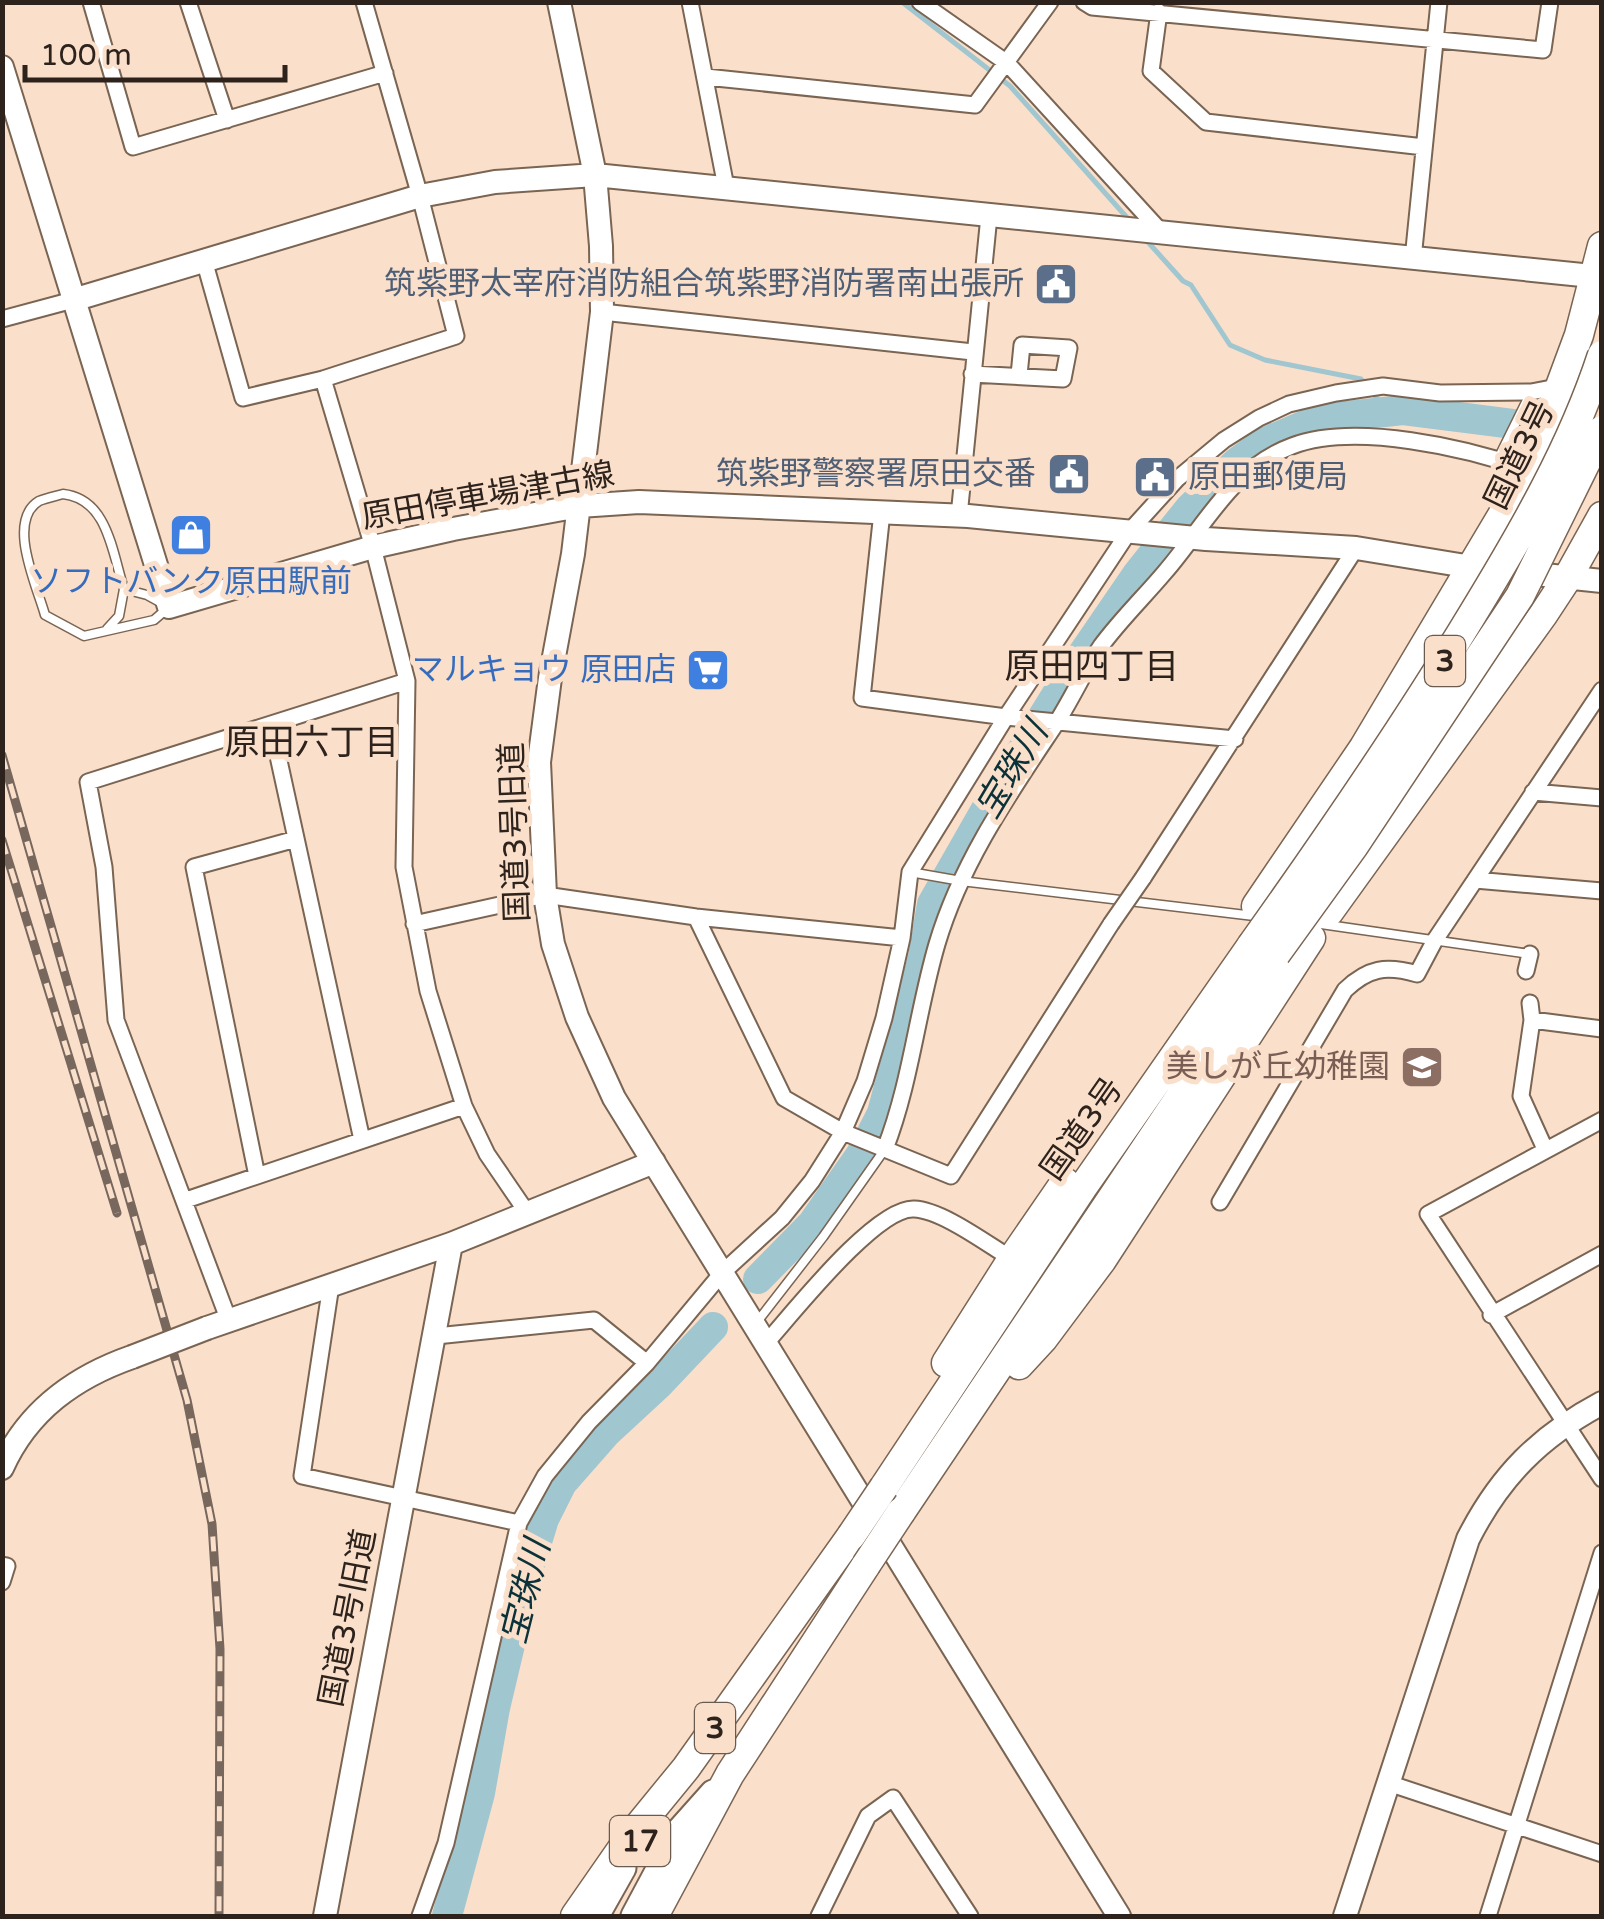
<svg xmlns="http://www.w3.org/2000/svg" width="1604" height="1919" font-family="'Varela Round','Noto Sans JP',sans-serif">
<rect width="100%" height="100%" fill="#fadfcb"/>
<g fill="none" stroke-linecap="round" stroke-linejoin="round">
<!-- stream -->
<path stroke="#a0c6d0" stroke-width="5" d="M902,2L1010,86L1130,221
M1147,241L1183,281L1191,285L1230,345L1265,360L1361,379L1387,410"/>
<!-- river -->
<path stroke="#a0c6d0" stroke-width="30" d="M758,1279L812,1224L861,1154L882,1113L923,957L932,904L993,797L1073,668L1138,573L1189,509L1237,462L1263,443L1319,419L1403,410L1569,431
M447,1916L480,1793L495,1708L525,1581L544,1519L562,1483L606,1433L659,1384L713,1327"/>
<!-- lane casing -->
<g stroke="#7a6452" stroke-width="11">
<path id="lane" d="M1498,459L1531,392
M63,494C108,499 112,552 124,589L147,595L169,607L154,620L84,636L45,615C37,586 6,521 39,501C46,498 56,496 63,494Z
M107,629L119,616L124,589
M910,872L961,881L1254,916
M1307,922L1530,954
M757,1322L823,1237L885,1149"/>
</g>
<!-- street casing -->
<g stroke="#7a6452" stroke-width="19">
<path id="street" d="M91,2L133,147L385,73
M188,2L227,120
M690,2L726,187
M920,2L1007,63L1164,235
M1084,2L1092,7L1543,50L1550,2
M1159,12L1151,71L1206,122L1424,147
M706,77L975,105L1050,2
M1413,259L1439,2
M204,260L243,398L323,379L456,336L420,196L364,2
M602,312L973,352
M2,319L73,300
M972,374L1063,379L1069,348L1022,345L1019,375
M323,379L373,547L407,681L404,867L428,991L464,1106L487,1154L528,1214
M882,512L862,698L1006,717L1235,739
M959,516L989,216
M271,724L362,1140
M1533,792L1602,798
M1143,878L1356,548
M1475,880L1602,891
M696,917L784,1098L843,1132L951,1176L1111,924
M414,924L545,895L696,917L902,938
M1526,971L1530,954
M1530,1003L1532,1020L1521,1096L1545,1149
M1532,1020L1602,1029
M1602,1120L1428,1214L1602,1479
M885,1149C911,1082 917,1012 937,944C961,863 1009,794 1055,725C1072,699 1084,671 1101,646C1121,619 1144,597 1165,572C1205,526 1232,468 1292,446C1355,422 1467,448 1529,470
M257,1176L194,867L296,839
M186,1200L464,1106
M1220,1202L1345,990C1368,968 1386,965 1417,974L1435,940L1602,690
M331,1285L302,1476L519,1523
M1491,1315L1602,1254
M229,1321L116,1020L104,867L88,782L407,681
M436,1336L594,1320L647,1363
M766,1343C793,1313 876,1207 914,1209C942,1210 987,1244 1012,1259
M2,1565L7,1566L2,1582
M1388,1783L1602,1854
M420,1916L446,1843L519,1523L545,1476L589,1422L647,1363L722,1273L782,1218L812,1181L843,1132L865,1081L884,1018L902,938L910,872L1006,717L1128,533L1177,479L1224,440L1259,418L1289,404L1336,393L1383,386L1440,393L1531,392L1557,387
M819,1916L868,1816L893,1798L970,1916
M1488,1916L1602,1553"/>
</g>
<!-- secondary casing -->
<g stroke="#7a6452" stroke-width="26">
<path id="secondary" d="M559,2L595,175L601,246L602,312L573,554L550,678L539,762L545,895L553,944L577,1017L614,1098L1119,1916
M2,67L169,607L373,547L453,529L579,506L639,502L968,516L1206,539L1356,548L1484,569
M73,300L420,196L495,182L595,175L1602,277
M1515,572L1602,581
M207,1328L451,1244L654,1162
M2,1468C28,1410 75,1377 132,1357
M325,1916L451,1244
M1345,1916L1468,1539C1500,1476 1540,1436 1602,1403"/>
</g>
<!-- primary casing -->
<g stroke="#7a6452" stroke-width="29">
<path id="primary" d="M596,1916L623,1868
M634,1916L680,1830L713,1793"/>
</g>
<!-- highway casing -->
<g stroke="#7a6452" stroke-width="31">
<path id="highway" d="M1256,906L1364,747L1529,470L1579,335L1602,246
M1329,912L1543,615L1568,577L1602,516
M946,1363L1012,1259L1065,1182
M1019,1365L1043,1339L1102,1260L1311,938
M884,1487L1083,1187L1251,946
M901,1512L1276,954
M575,1916L632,1834L686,1768L851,1536
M654,1916L730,1774L866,1565"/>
</g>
<!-- lane -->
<use href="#lane" stroke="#fff" stroke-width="8"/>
<!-- street -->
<use href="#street" stroke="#fff" stroke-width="15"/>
<!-- secondary -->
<use href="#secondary" stroke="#fff" stroke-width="22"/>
<!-- primary -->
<use href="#primary" stroke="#fff" stroke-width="25"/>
<!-- highway -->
<use href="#highway" stroke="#fff" stroke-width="28"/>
<!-- rail casing -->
<g stroke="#77675c" stroke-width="9">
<path id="rail" d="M2,755L187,1400L212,1524L220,1649L219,1916
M2,840L117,1213"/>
</g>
<!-- rail -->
<use href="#rail" stroke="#fadfcb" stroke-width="5" stroke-dasharray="15" stroke-linecap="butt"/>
<!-- street-bridge casing -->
<g stroke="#7a6452" stroke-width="19" stroke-linecap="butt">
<path id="street-bridge" d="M1111,924L1143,878"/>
</g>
<!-- secondary-bridge casing -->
<g stroke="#7a6452" stroke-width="26" stroke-linecap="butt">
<path id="secondary-bridge" d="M132,1357L207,1328"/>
</g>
<!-- highway-bridge casing -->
<g stroke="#7a6452" stroke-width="31" stroke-linecap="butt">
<path id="highway-bridge" d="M1251,946C1328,838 1403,729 1472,615C1522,533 1572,447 1602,355
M1276,954L1354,846L1520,596L1602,430
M851,1536L884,1487
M866,1565L901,1512"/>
</g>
<!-- street-bridge -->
<use href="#street-bridge" stroke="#fff" stroke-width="15"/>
<!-- secondary-bridge -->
<use href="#secondary-bridge" stroke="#fff" stroke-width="22"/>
<!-- highway-bridge -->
<use href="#highway-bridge" stroke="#fff" stroke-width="28"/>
</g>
<!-- icons -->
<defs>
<g id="civic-square" transform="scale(2.25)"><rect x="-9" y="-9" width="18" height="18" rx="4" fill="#5c6f8a" stroke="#fadfcb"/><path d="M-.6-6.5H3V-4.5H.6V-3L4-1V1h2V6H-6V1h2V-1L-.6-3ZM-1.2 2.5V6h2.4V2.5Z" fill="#fff"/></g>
<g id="shop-square" transform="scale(2.25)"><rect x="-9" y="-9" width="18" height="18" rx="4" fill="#3f7fe0" stroke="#fadfcb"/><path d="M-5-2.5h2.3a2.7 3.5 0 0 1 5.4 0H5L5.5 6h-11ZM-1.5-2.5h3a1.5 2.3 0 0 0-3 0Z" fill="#fff"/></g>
<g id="supermarket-square" transform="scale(2.25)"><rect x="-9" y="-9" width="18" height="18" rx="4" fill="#3f7fe0" stroke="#fadfcb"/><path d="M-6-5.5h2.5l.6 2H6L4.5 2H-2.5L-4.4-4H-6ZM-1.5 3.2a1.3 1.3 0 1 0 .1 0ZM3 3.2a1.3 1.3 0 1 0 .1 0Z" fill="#fff"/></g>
<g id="school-square" transform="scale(2.25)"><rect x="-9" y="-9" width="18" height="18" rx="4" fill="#8d6e63" stroke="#fadfcb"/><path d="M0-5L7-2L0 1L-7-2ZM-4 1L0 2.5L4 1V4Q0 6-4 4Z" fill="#fff"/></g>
</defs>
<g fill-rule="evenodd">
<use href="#civic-square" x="1056" y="284"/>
<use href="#civic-square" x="1069" y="474"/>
<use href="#civic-square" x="1155" y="477"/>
<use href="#shop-square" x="191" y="535"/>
<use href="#supermarket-square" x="708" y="670"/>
<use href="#school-square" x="1422" y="1067"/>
</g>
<g text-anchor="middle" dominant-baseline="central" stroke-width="10" stroke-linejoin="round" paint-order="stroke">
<!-- shield labels -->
<g fill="#fadfcb" stroke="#6a5b50" stroke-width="2.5">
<rect x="1425" y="636" width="40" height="50" rx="8"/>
<rect x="695" y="1703" width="40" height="50" rx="8"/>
<rect x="610" y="1816" width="60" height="50" rx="8"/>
</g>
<g font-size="30" font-weight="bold" fill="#2d231c">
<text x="1445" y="661">3</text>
<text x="715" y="1728">3</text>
<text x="640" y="1841">17</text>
</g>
<!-- service labels -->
<g font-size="32" fill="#4e5e75" stroke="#fadfcb" text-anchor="end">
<text x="1024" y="284">筑紫野太宰府消防組合筑紫野消防署南出張所</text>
<text x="1036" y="474">筑紫野警察署原田交番</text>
<text x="1188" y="477" text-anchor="start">原田郵便局</text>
</g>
<!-- street labels -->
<g font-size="32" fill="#2d231c" stroke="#fadfcb">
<text transform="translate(1520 455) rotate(-64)">国道3号</text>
<text transform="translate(488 496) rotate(-10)">原田停車場津古線</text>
<text transform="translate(515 832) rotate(-92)">国道3号旧道</text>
<text transform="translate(1082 1129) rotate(-55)">国道3号</text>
<text transform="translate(348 1618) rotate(-79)">国道3号旧道</text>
</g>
<!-- shop labels -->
<g font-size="32" fill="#366cbe" stroke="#fadfcb">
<text x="191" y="582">ソフトバンク原田駅前</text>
<text x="676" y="670" text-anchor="end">マルキョウ 原田店</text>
</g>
<!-- education labels -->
<g font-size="32" fill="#785e54" stroke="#fadfcb" text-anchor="end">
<text x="1390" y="1067">美しが丘幼稚園</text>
</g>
<!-- neighbourhood labels -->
<g font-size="35" fill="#2d231c" stroke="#fadfcb">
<text x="1092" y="667">原田四丁目</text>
<text x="312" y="743">原田六丁目</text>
</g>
<!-- water labels -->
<g font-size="35" font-style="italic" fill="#0b3139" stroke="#fadfcb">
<text transform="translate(1012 770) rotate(-59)">宝珠川</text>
<text transform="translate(526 1592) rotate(-76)">宝珠川</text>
</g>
</g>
<!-- border -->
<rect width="1604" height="1919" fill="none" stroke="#2d231c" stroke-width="10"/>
<!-- scale -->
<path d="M25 65v15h260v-15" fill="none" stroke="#2d231c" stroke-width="5"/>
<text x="40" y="65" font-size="30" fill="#2d231c" stroke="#fadfcb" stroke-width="8" paint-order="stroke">100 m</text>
</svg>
